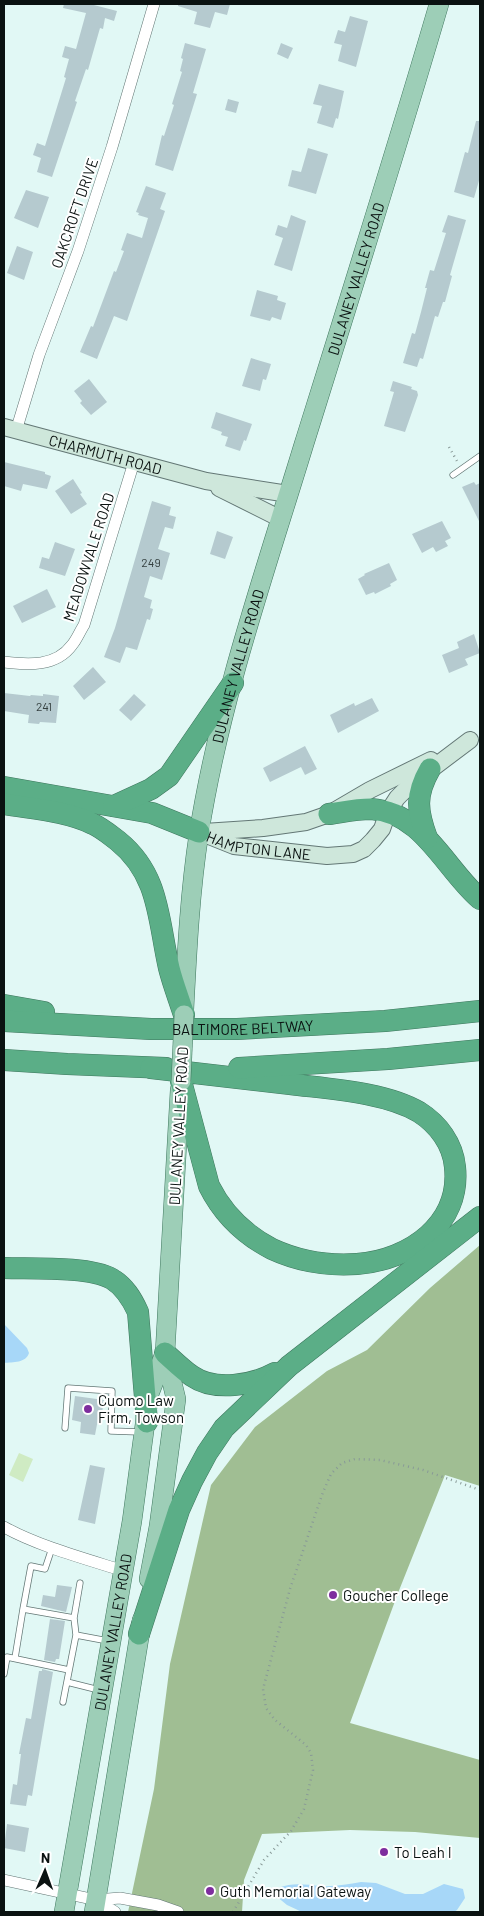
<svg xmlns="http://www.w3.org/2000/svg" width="484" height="1916" font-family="Barlow,sans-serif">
<rect width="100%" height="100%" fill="#e1f8f5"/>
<!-- green -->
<path fill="#cfebc3" d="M19,1453L33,1459L23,1482L9,1475Z"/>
<!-- forest -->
<path fill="#a0be93" d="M480,1245V1486L445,1475L398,1593L350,1723L480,1760V1838L415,1832L350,1830L262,1834L244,1880L242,1912H128L154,1789L170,1664L211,1485L255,1427L327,1371L367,1350L430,1288Z"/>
<!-- water -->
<path fill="#a7d7f8" d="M4,1324L27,1348L29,1353C26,1363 13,1362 4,1363Z
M361,1882L376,1883L405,1894H423L444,1884L463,1889L465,1898L457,1910L454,1912H302L287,1905L276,1896L278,1888C294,1882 305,1885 321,1886C334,1887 348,1884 361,1882Z"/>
<!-- building -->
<path fill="#b5cacf" d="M64,4H90L117,11L114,21L105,18L103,29L100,28L88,70L86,69L75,101L77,102L52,177L37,172L41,158L33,155L37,143L45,146L66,78L64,77L69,59L62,57L65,46L76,49L86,13L63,8Z
M178,4H230L227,15L215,12L210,28L194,24L197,12L178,6Z
M350,16L368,21L356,67L338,61L342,45L334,43L338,30L345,32Z
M185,43L206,49L193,93L197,94L173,171L155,165L162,135L164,136L174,105L172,104L182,72L180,71L183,59L181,58Z
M281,43L293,48L288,59L277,54Z
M319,84L344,91L338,119L336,118L333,128L317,123L322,106L313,104Z
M228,99L239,102L236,113L225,110Z
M476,121H480V177L474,198L454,192L465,152L468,153Z
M308,148L328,154L316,194L288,186L292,170L301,172Z
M146,186L166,193L160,209L165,211L127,321L114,316L97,359L80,352L91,326L93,327L114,271L116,272L124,251L121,250L127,233L142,238L148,218L138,215L139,213L136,212Z
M26,190L49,197L38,228L14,218Z
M291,215L306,221L292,271L274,265L283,238L275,235L278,225L287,228Z
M448,215L466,220L450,275L452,276L445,302H443L438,317L435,316L423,359L420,358L417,367L403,363L412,333L415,334L421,312L427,288H425L430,270L434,271L446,233L442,232Z
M17,246L33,252L24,280L7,273Z
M257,290L278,296L277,300L286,303L281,320L272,317L270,321L250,316Z
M251,358L271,364L266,380L263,379L260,391L242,386Z
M89,379L107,402L91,415L80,403L82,401L74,391Z
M393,381L412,387L411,389L417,391L418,395L405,432L384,426L394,392L390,391Z
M216,412L252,424L246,441L244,440L240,451L225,446L228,437L221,435L222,432L211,428Z
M4,462L45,472V474L51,476L47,489L23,484L21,491L4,486Z
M73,479L82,493L80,494L87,504L71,514L55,491Z
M474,482L476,485L480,483V523L462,487Z
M152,501L171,507L169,515L176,517L173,529L165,527L158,549L170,553L162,580L150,576L144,597L152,600L150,608L153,609L150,620L147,619L137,650L126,647L120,663L104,657L115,628Z
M442,521L451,538L445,541L448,546L436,552L433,547L422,553L412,534Z
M217,531L233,537L225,559L210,554Z
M55,542L75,549L65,576L39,568L42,557L49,559Z
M389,563L397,580L390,584L391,586L375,594L374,592L366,595L358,579L365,575L364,574Z
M47,589L56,607L22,623L13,606Z
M474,634L480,653L465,659L468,665L449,673L442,655L459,648L457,642Z
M93,667L106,682L84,700L73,686Z
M4,693L30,696L31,695L43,696V694L59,696L56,723L40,722L39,724L28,723L29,715L4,711Z
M134,694L146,705L131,721L119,710Z
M372,698L379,711L338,733L330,715L354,703L355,706Z
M305,746L317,769L305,775L301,767L270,782L263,768Z
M75,1396L104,1400L101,1419H98L95,1435L80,1433L81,1422L72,1420Z
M90,1465L105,1468L95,1524L78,1520Z
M57,1585L72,1587L66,1612L41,1606L43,1595L55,1597Z
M50,1619L65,1621L59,1659H56L55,1662L44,1660Z
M42,1669L53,1672L32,1796L28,1795L26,1806L10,1804L13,1784L17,1785L21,1754H19L26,1718L31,1719L39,1671H42Z
M7,1824L29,1828L25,1852L4,1848Z"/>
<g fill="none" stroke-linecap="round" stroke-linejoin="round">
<!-- lane casing -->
<g stroke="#637775" stroke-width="7">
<path id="lane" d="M453,475L480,456
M65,1428L68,1388L112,1391L111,1431L141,1432
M23,1609L31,1566L45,1569L52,1548
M76,1635L74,1618L80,1583
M15,1658L23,1609L74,1618
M4,1674L7,1657L69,1670
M67,1682L99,1690
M63,1702L76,1635L108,1641"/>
</g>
<!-- street casing -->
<g stroke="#637775" stroke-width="12">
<path id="street" d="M16,431L39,355L78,251L112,147L154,4
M4,662C28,665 56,667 72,645C77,639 80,631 84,625L134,462
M4,1527C38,1546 86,1559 124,1571
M4,1880L96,1900L120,1898L158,1905L178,1912
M96,1900L115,1912"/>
</g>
<!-- secondary casing -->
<g stroke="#637775" stroke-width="18">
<g id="secondary">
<path id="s1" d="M4,427L206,481L288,494"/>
<path d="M219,488L281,519"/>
<path id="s2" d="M199,832L234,846L327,856L353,854L364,849L373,840L382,829L388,812L397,798L409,786L470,740"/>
<path d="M204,832L263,828L306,822L329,814L370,790L431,760"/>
</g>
</g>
<!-- primary casing -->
<g stroke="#3f775e" stroke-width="20">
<g id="primary">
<path id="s3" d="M184,1010C187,951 190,891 199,833C220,700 265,572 304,444C350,297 396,151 439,4"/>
<path d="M149,1579L159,1526L176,1399L165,1353L180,1090"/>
<path id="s4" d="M64,1912L132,1521L149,1394L165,1353"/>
<path d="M94,1912L142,1620"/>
</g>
</g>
<!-- highway casing -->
<g stroke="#3f775e" stroke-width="22">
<g id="highway">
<path d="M4,787L152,813L199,832"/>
<path d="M4,804C33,809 66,811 93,824C102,828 110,835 118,841C160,875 158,920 169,968C173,984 179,999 184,1015"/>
<path d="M114,806L151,789L169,776L233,683"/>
<path d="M329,814C343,812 356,809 371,809C423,812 445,869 480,899"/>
<path d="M427,838C417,811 415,795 430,769"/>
<path d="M4,1005L44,1012"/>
<path id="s5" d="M4,1021L151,1029H237L385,1021L480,1011"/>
<path d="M4,1060L67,1064L166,1068"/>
<path d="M151,1068C198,1073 244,1079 290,1084C329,1089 385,1092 419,1112C438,1124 453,1144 455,1167C461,1224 410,1260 357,1264C328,1266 298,1261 272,1249C245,1235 223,1214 209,1186L181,1081"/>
<path d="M239,1068L388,1059L480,1050"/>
<path d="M4,1268C31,1269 89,1266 112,1279C125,1287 132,1299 138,1312L147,1422"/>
<path d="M165,1353C174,1361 183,1370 192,1376C215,1392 253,1385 275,1373"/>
<path d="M139,1634L179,1510L192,1481L207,1453L224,1428L289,1366L480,1217"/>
</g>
</g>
<!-- path -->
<path stroke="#889997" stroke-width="2.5" stroke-dasharray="1 4" stroke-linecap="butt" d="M449,447L457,461
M233,1912L264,1860L291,1831L304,1809L313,1770L311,1753L306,1745L275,1720L266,1708L263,1689L290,1589L323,1492L331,1474L342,1463L355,1459L380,1460L423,1470L480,1490"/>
<!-- lane -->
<use href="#lane" stroke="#fff" stroke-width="5.5"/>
<!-- street -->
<use href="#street" stroke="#fff" stroke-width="11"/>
<!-- secondary -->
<use href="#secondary" stroke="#cee7db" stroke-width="16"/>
<!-- primary -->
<use href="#primary" stroke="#9dceb7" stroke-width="19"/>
<!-- highway -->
<use href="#highway" stroke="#5bae87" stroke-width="21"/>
<!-- primary-bridge casing -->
<g stroke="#3f775e" stroke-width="20" stroke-linecap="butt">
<path id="primary-bridge" d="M181,1081L184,1015"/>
</g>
<!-- primary-bridge -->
<use href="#primary-bridge" stroke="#9dceb7" stroke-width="19"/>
</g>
<!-- markers -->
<g fill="#7e2d9e" stroke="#fff" stroke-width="2">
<circle cx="88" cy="1409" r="5"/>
<circle cx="333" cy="1595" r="5"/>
<circle cx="384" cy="1852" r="5"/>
<circle cx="210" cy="1891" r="5"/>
</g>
<g text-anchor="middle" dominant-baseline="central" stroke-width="4" stroke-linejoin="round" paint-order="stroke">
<!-- number labels -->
<g font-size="12" fill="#354040">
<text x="151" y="562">249</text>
<text x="44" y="706">241</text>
</g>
<!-- street labels -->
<g font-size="15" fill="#0a1211" stroke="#fff">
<text transform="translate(74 213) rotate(-71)">OAKCROFT DRIVE</text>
<text stroke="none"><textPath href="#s3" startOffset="754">DULANEY VALLEY ROAD</textPath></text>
<text stroke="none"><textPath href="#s1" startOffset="105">CHARMUTH ROAD</textPath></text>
<text transform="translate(88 557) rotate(-72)">MEADOWVALE ROAD</text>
<text stroke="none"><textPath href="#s3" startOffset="349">DULANEY VALLEY ROAD</textPath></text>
<text stroke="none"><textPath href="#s2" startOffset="62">HAMPTON LANE</textPath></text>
<text stroke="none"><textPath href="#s5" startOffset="239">BALTIMORE BELTWAY</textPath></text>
<text transform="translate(178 1126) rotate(-87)">DULANEY VALLEY ROAD</text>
<text stroke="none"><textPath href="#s4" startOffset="284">DULANEY VALLEY ROAD</textPath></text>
</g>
<!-- poi labels -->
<g font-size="15" fill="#0a1211" stroke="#fff" text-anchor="start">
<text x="98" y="1400">Cuomo Law<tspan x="98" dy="17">Firm, Towson</tspan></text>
<text x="343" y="1595">Goucher College</text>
<text x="394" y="1852">To Leah I</text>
<text x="220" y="1891">Guth Memorial Gateway</text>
</g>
</g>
<!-- border -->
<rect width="484" height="1916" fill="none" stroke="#0a1211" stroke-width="10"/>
<!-- north arrow -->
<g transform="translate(45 1871) rotate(2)" stroke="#ffffff" stroke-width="4" paint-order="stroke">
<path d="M0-4L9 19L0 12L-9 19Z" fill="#0a1211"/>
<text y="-8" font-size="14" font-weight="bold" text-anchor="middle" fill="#0a1211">N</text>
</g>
</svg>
